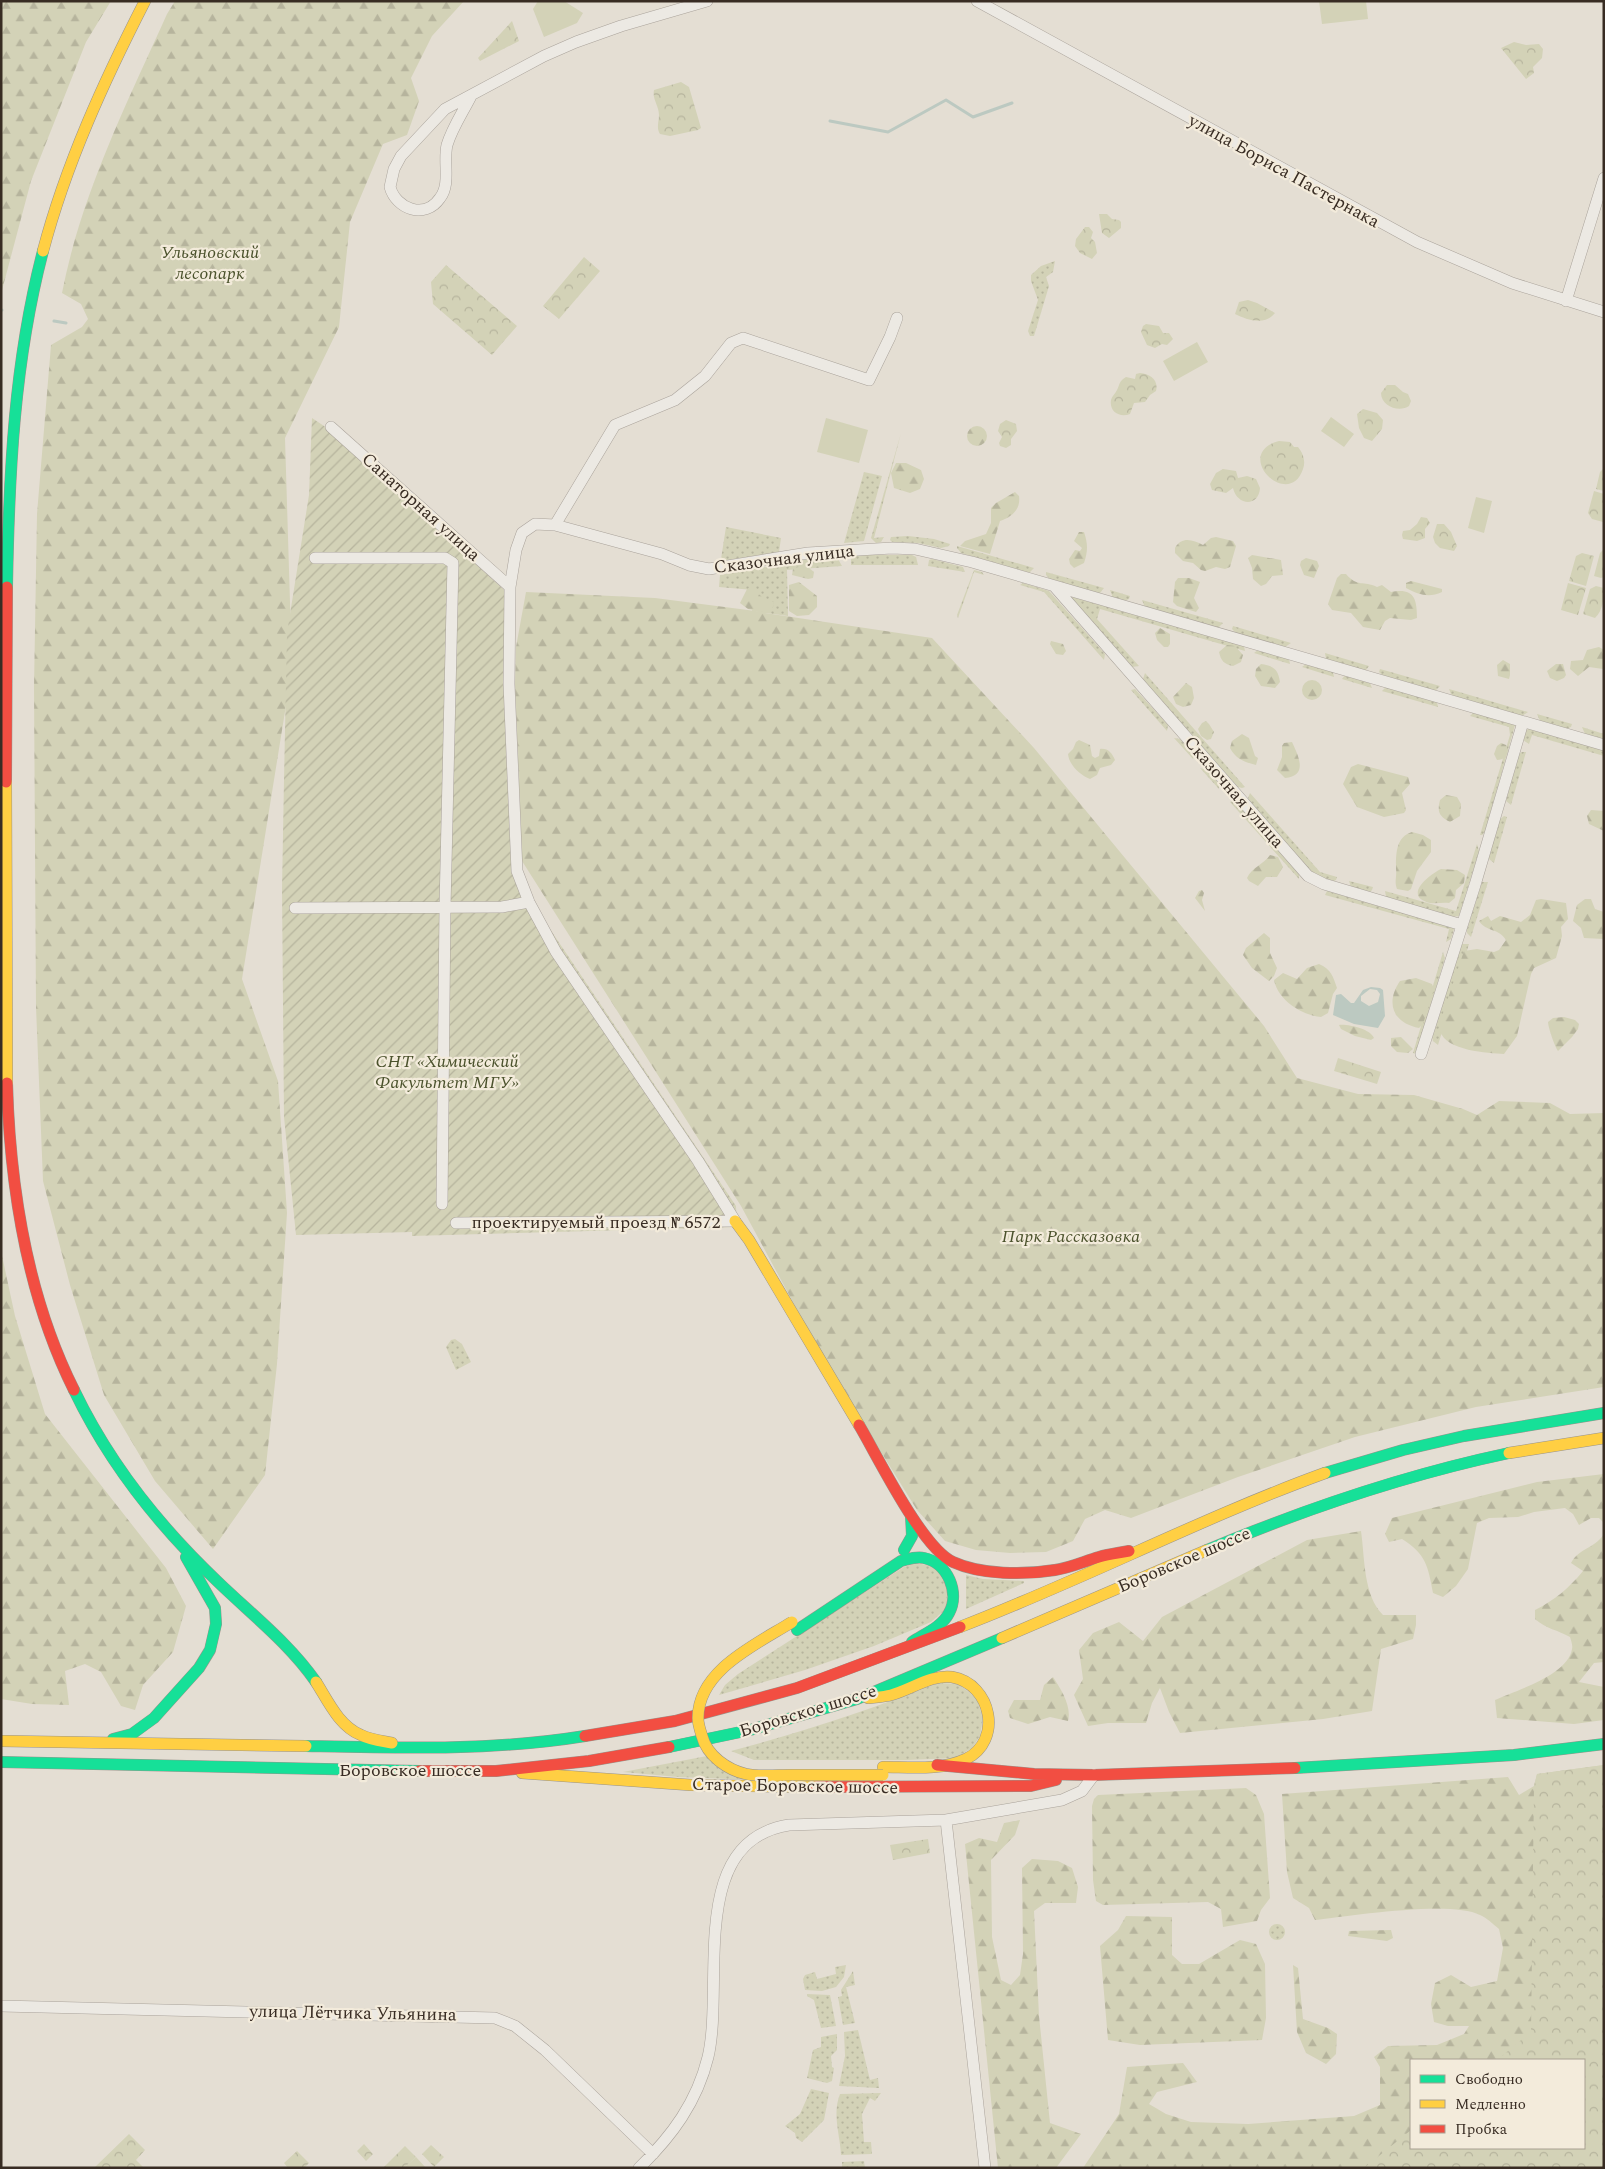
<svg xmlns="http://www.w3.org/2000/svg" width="1605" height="2169" font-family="Spectral,serif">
<defs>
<pattern id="grass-dots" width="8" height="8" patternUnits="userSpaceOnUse" patternTransform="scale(1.25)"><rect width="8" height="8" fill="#d3d2b7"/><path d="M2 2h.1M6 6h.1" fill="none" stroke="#b6b49d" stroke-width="1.8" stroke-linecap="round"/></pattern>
<pattern id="forest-firs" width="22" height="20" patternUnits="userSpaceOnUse" patternTransform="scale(1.25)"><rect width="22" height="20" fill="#d3d2b7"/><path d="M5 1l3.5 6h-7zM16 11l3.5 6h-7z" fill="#b6b49d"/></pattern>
<pattern id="park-crowns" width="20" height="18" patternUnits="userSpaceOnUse" patternTransform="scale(1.25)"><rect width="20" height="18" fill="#d3d2b7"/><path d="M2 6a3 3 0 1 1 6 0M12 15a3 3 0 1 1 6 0" fill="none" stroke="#b6b49d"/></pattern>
<pattern id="garden-furrows" width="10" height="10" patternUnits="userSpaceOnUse" patternTransform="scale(1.25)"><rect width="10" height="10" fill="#d3d2b7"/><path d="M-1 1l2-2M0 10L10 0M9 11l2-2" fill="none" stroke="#b6b49d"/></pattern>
</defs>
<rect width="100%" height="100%" fill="#e4ded3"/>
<!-- grass -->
<path fill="url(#grass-dots)" d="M1055,261L1053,272L1046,277L1049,286L1034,336H1030L1028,331L1038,300L1031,281V275L1041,266Z
M901,433L874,538L884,537L881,542L876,543L871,538Z
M864,472L882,476L864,541L844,543Z
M726,527L781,538L779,552L722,562L721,559Z
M908,536L934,539L950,544L949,546L941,548L918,543L892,542L890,540L891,537Z
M957,546L1034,568L1029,573L1026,572L961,553L957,548Z
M856,555H912L916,557L918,565H851V559Z
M837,557L842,566L787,570L788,616L752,611L753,590L719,587L720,575L810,559Z
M932,559L963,567L965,572L928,566L929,560Z
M974,570L982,572L984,575L974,572L958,618L957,615Z
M1046,572L1104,588L1100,593H1097L1051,580L1046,575Z
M1023,583L1049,591L1105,654L1104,660L1044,592L1020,585Z
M1110,590L1130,596L1129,599L1124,601L1113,598Z
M1073,597L1244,646L1245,651L1100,609L1097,619L1139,666L1132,667L1071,598Z
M1142,600L1223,623L1219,627H1216L1145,607Z
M1233,626L1291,643L1285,647L1236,633L1232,629Z
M1258,650L1289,659L1290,664L1254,653Z
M1325,653L1369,666L1366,670H1363L1328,660L1326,659Z
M1306,664L1333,672L1334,677L1302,667Z
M1380,669L1440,686L1435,691L1383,676L1379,672Z
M1145,673L1245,787L1242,788L1235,786L1143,679Z
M1345,675L1370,683L1372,688L1342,679Z
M1386,687L1437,702L1438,707L1382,691Z
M1135,689L1168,725L1167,731L1131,690Z
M1449,689L1528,712L1522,716L1454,696L1451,694Z
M1474,712L1515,725L1485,832L1482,835H1480L1510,735L1509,727L1470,716Z
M1537,714L1572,724L1571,727L1566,729L1540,721Z
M1582,727L1604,734V739L1585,734Z
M1529,729L1604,750V756L1532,735L1529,744L1523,740L1526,730Z
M1174,738L1180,739L1194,755L1193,759Z
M1522,752H1526L1511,805L1506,801L1519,754Z
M1200,768L1207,770L1219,784V789Z
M1250,793L1320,872L1337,877L1336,880L1334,881L1315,876L1249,802L1248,798Z
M1232,801L1237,803L1299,874V879L1230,802Z
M1504,816L1507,817L1494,863L1489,859L1488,856L1499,820Z
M1477,844L1479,851L1459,916L1452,917L1386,897L1385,891L1456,911Z
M1349,881L1373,887L1372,890L1370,892L1351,887Z
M1482,882H1488L1471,937L1467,933V929Z
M1327,891L1451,927L1454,929L1451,939L1446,942L1449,929L1325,895Z
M1461,944H1469L1438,1045L1433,1041L1432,1037Z
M1443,952L1445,958L1416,1054L1413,1053Z
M455,1339L462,1344L471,1362L456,1370L446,1347L451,1340Z
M915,1563L933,1566L947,1582V1608L931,1622L874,1646L805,1670L719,1695L725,1685L738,1674L904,1567Z
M966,1575L983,1579L1024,1581V1583L966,1609Z
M938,1683L959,1684L977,1699L983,1719L980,1736L972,1748L955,1758L907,1760H754L731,1751C802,1732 870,1710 938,1683Z
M707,1756L757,1780L678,1777L623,1772Z
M1269 1932a8 8 0 1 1 16 0a8 8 0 1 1-16 0Z
M846,1965L844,1977L836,1987L822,1991L805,1990L803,1979L805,1975L815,1972L817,1979L836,1974L835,1967Z
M853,1971L855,1985L846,1987L855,2023L843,2025L838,1997L842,1996L841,1990Z
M807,1994L830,1995L836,2026L821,2028L814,2000L807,1996Z
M858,2030L870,2080L878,2078L879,2088L839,2086L845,2056L844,2032Z
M837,2034V2050L831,2056L832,2067L834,2068L832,2081L827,2083L807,2078L813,2050L821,2047V2037Z
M811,2089L829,2093L824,2120L802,2142L796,2138L795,2133L785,2126L800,2114Z
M881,2093L875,2101L870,2098L862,2114L864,2142H871L872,2154L841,2155C840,2134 832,2114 840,2094Z
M864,2161L865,2168H842V2162Z"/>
<!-- forest -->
<path fill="url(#forest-firs)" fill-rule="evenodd" d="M1,1H111L86,42L31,181L1,294Z
M175,1H464L432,36L411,78L419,101L407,135L383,144L350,222L339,327L285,438L292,668L242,979L278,1081L287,1213L277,1364L265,1475L213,1549L155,1481L104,1395L70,1285L43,1181L36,1007L34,687L37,514L51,345L82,327L88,319L81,304L62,293C81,195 126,105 167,14Z
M967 436a10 10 0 1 1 20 0a10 10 0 1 1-20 0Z
M896,463H906L921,470L924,479L920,489L910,493L894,488L891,473Z
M1015,492L1019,496C1021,509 1012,517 1000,521L990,554L960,546L965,541L986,534L991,523V508L996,503Z
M1079,532H1084C1088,544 1088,551 1084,563L1074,568L1070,564L1069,559L1075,550L1080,551L1082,548L1074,541Z
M1216,537L1233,541L1236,546L1230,567L1225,569L1216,567L1205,571L1201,570L1193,563L1183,561L1175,553V548C1182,536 1193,540 1203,545L1211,538Z
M1252,555L1281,560L1283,575L1272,576L1266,584L1261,586L1253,579L1252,568L1248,558Z
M1306,558L1317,561L1319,566L1314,578L1304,575L1300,565L1301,561Z
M798,567L809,568L814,572L813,578L808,579L792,575L793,569Z
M1341,574H1346C1358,588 1363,580 1377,587L1382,585L1391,592C1413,588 1417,597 1417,618L1411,620L1390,618L1385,621L1380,630L1363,627L1351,613L1332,610L1328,604L1337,578Z
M1178,578H1189L1200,582L1194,598L1199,608L1196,612L1177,606L1173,602L1175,582Z
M1411,581L1442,589V592C1429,598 1419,595 1406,588V583Z
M799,582L817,596V607L809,615L797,616L789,611V585Z
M751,587L763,598L774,602L773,607L765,613L932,638L1034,748L1264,1026L1297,1078L1358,1094L1414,1095L1463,1109L1477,1115L1499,1101L1550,1103L1570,1114L1604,1113V1387L1476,1407L1355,1437L1238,1477L1131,1518L1105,1510L1085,1519L1073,1541L1046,1552L1010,1553L976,1550L945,1541L917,1510L827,1365L741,1206L522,861L515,684L516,647L526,592L655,598L763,612L748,609L740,603L747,589Z
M1160,628L1170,634V644L1168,647H1164L1157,640L1155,633Z
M1051,641L1063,644L1066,651L1063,655L1056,654L1050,644Z
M1227,645L1235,646L1243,655L1241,662L1233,666C1224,664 1221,661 1219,652Z
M1599,647L1604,650L1603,669L1589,667L1578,676L1570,669L1571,661L1583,660L1587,650Z
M1503,660L1510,664V675L1509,679L1498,676L1497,665Z
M1261,664C1274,666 1278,669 1280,682L1275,688L1261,686L1255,676L1256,669Z
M1556,664H1563L1566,675L1564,678L1557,681L1550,678L1547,671Z
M1302 690a10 10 0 1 1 20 0a10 10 0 1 1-20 0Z
M1186,683L1192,687L1194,698L1191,705L1183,707L1176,704L1173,697Z
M1206,721L1209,724L1214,732L1211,739L1207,740L1201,736L1198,729L1202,723Z
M1242,734L1249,738L1255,756L1258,758L1256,765C1244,762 1236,759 1230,748L1232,741Z
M1079,740L1090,745L1092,756L1095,758L1099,756L1100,749C1108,748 1112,753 1115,760L1111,765L1100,768L1097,775L1090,779C1080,775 1069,765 1068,754L1073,749L1076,742Z
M1292,742C1298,755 1309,776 1285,778L1277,770L1282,757V746L1284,743Z
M1501,743L1506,745C1510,753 1506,760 1497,760L1494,754L1497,746Z
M1358,764L1408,777L1410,784L1402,793L1406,810L1404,813L1384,817L1357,807L1343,784L1351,767Z
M1446,795L1457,797L1461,804L1460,816L1450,822C1439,816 1437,812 1440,800Z
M1591,810L1604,811V831L1589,824L1587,816Z
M1412,832L1423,835L1431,840V852L1417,871L1411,889L1408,891L1397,889C1394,881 1397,877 1396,869C1396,856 1395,837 1412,832Z
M1270,855L1278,857L1283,867L1277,877H1266L1258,886L1249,881L1247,878C1252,867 1263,865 1270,855Z
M1441,869L1457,870L1465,875L1464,883L1456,890L1455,898L1449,903C1443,902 1436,904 1430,903C1402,896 1429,875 1441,869Z
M1202,890L1204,893L1202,900L1205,911L1195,898L1199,891Z
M1541,899L1566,903L1568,919L1561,927L1562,936L1556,958L1534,968L1531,974L1517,1036L1504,1054C1488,1053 1446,1051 1440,1031C1440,1028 1441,1023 1441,1019L1464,951L1477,949L1494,952L1499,950L1506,940C1499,928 1486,932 1479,921L1488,916L1491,921L1500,916L1521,922L1530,915L1536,900Z
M1585,899H1591L1595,909L1604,912V939L1584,938L1581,928L1573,921L1577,905Z
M1264,933L1270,938V953L1277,968L1274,976L1269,981L1252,968L1243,955L1246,948Z
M1319,964C1331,969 1333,976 1337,988L1333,994L1328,1013L1321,1017C1301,1015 1278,1000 1274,980L1283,973L1297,979L1307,968Z
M1416,978L1432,984L1434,989L1423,1024L1419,1028C1393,1023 1385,1003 1400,981Z
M1564,1017L1575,1020L1579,1024L1578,1029L1572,1037L1558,1051C1555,1047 1548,1027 1548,1022L1553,1018Z
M1339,1025C1349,1024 1370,1029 1374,1038L1371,1040L1355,1036L1341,1029Z
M1401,1037L1413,1049L1408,1053L1397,1052L1391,1046V1038Z
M1,1251L15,1316L45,1414L166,1568L186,1606L173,1652L143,1685L135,1710L121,1706L101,1672L85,1664L65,1671L69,1705L32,1704L1,1699Z
M1604,1474V1523L1599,1518H1591L1579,1525L1573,1514L1565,1508L1534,1512L1518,1517L1489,1518L1477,1523L1468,1569L1456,1586L1443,1597L1433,1593C1428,1566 1426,1554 1402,1539L1389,1542L1385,1534L1392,1518L1537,1482Z
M1361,1531C1365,1558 1363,1595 1383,1615H1416V1625L1413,1639L1381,1649L1372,1711L1323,1719L1180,1733L1169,1712L1160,1688L1152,1703L1146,1723H1108L1088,1726L1074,1695L1083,1679L1079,1650L1093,1633L1119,1622L1143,1641L1162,1617L1307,1540Z
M1604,1534V1662L1594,1663L1579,1682L1604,1687V1720L1574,1724L1497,1718L1495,1700C1517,1690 1568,1675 1572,1649C1573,1646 1571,1640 1570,1637C1558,1630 1546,1629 1535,1619V1610C1555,1600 1569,1588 1583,1571L1571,1563C1580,1547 1593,1550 1604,1534Z
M1053,1677C1061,1689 1072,1707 1068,1721L1050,1717L1028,1724L1010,1718L1008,1711L1014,1700H1040L1044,1685Z
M1604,1765V2168H1083L1119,2114L1127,2067L1183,2063L1197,2082L1157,2092L1149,2104L1166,2114L1191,2122L1248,2124L1354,2116L1380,2105V2067L1374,2057L1388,2046L1437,2045L1464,2034L1469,2026H1448L1434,2022L1431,2004L1435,1983L1451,1975L1471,1987L1497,1981L1503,1948L1499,1929C1493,1924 1487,1918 1480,1915C1451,1900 1350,1916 1315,1920L1309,1908L1293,1898L1287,1872L1282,1794L1508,1777L1519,1795L1534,1786L1537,1774ZM1411,2060H1584V2148H1411Z
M1246,1788L1256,1795L1264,1814L1270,1898L1261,1910L1257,1921L1223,1927L1221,1909L1208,1902L1103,1905L1096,1901L1093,1880L1092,1806L1094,1799L1098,1795Z
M1020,1820L1015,1835L991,1860L992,1937L1001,1980L1011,1985L1020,1975L1023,1954L1022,1868L1032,1859L1058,1861L1072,1868L1078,1887L1076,1903H1045L1034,1911L1039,2016L1050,2123L1081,2134L1056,2168H998L965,1844L979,1838L997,1842L1004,1823Z
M1126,1916L1172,1917V1955L1182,1964H1199L1240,1940L1256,1944L1265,1964L1266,2018L1262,2040L1140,2045L1108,2040L1100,1946L1118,1930Z
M1391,1930L1393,1938L1387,1941L1348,1936L1349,1931Z
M1293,1965L1298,1968L1303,2019L1328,2028L1337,2034L1336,2054L1326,2064L1306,2053L1297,2032Z"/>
<!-- park -->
<path fill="url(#park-crowns)" d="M512,21L519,41L480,61L478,58Z
M1514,42L1526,45L1539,44L1543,49L1542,58L1533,67L1534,73L1526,79L1501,48Z
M681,82L689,87L701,128L698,130L670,136L660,134C656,128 659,121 659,115C659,106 652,99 654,90Z
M1099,214H1107L1112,219L1119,220L1121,222V228L1109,238L1102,233Z
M1085,227H1089L1093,232L1091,238L1095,242L1097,253L1092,259L1080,253L1075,246L1076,239Z
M584,257L600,271L559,319L543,306Z
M446,265L517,326L492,355L433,304L431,282Z
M1248,300L1257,303L1275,313C1265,326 1247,320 1235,314L1239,302Z
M1146,324L1159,326L1163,333H1169L1173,339L1167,345L1162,344L1155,348L1147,345L1141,332L1143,326Z
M1140,373C1150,374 1159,380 1156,391L1150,395L1145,402L1134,403L1130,414C1120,418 1109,412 1111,400C1112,396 1115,394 1117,390C1120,384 1119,381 1126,377L1135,379L1136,374Z
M1387,385H1395L1403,392L1408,394L1411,401L1409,406C1399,413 1381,406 1381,393Z
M1363,409L1377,413L1383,420L1382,429L1372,441L1364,438L1359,428L1357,414Z
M1006,420L1016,424L1017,431L1011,439V445L1006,448L1000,446L999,443L1002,437L998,431L1000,424Z
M1279,441L1290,442L1294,447H1298C1303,453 1306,461 1303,469C1289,511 1231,454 1279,441Z
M1604,468V491L1596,489L1600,472Z
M1223,469L1236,471L1238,478L1247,476L1256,479L1260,488C1259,507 1237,506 1233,488L1226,493L1212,490L1210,484L1216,473Z
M1594,491L1604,494L1603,522L1592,519L1588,513Z
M1421,517L1427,518L1430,523L1425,529V538L1417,541L1403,539L1402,535L1403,531L1410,530L1417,524Z
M1437,524H1444L1451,532L1457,546L1454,551L1440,548L1435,543L1433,537Z
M1604,549V577L1601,578L1594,576L1600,553Z
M1582,553L1594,556L1586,586L1569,581L1576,556Z
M1568,583L1586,588L1578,615L1561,610Z
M1596,586L1604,588C1604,598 1603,611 1595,618L1583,614L1590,589Z
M1338,1058L1381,1072L1377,1084L1334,1071Z
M1604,1765V2168H1364L1411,2130V2148H1584V2060H1497L1531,2032L1534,1786L1537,1774Z
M928,1839L930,1853L893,1860L890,1845Z
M129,2134L145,2150L136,2160L144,2168H94Z
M364,2144L373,2154L366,2161L357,2151Z
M431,2145L444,2157L434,2167L422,2154Z
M405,2146L416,2157L404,2168H383Z
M297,2151L309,2163L304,2168H288L284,2163Z"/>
<!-- garden -->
<path fill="url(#garden-furrows)" d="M312,418L333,432L504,590L508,742L515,877L736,1206L737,1227L412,1236V1232L296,1235L284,1117L282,889L284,780L287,633L309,495Z"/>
<!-- pitch -->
<path fill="#d3d2b7" d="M538,1H564L583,13L577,23L544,37L533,9Z
M1319,1H1366L1368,19L1322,24Z
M1197,342L1208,362L1174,381L1163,361Z
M1331,417L1354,434L1344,447L1321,431Z
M826,418L868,430L859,463L817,452Z
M1476,497L1492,501L1484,533L1468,528Z
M416,2157L426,2168H404Z"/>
<!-- water -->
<path fill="#bcc9c1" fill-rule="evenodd" d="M1371,987L1380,988L1383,990L1385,1016L1378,1028L1354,1024L1333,1015L1336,995L1341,994L1351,1003H1354L1363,990ZM1370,989L1377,990L1380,994L1378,1002L1369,1006L1361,1001V996Z"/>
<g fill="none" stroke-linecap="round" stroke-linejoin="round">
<!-- stream -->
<path stroke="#bcc9c1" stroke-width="3" d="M830,121L888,132L946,100L973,117L1012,103
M1,310H2
M54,321L66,323"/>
<!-- street casing -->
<g stroke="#aaa39b" stroke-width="12">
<path id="street" d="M977,1L1417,242L1512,283L1604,312
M471,96C463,112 452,128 447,145C443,162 451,184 440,198C425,220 396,209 390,187L394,169L401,156L445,109L544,56L576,42L621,26L707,1
M1566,301L1604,178
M331,427L510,587
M555,525L615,425L675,400L705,376L731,343L743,338L869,380L890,337L897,318
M315,558H445L453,563L445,907L442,1204
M1054,586L1308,876L1324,884L1462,925
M295,908L502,907L529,902
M1421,1054L1475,885L1523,722
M456,1223L735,1221L698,1161L556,952L529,902L517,871L509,684L510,587L516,550L522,533L535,524L555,525L662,554L689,565L709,569L808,553L892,548L915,549L972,562L1604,745
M946,1820L985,2168
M1,2006L495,2018L515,2026L545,2050L653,2154
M639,2168C672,2136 697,2102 708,2057C725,1985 686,1841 789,1825L946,1820L1062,1800L1082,1791L1094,1775"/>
</g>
<!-- fast casing -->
<g stroke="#99938b" stroke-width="12">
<path id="fast" d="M7,587C9,473 14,362 43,251
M74,1390C109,1463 159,1526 217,1581C251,1614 289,1643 316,1682
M1325,1473L1403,1450L1464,1436L1604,1413
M904,1550L912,1536L911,1516
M1207,1550C1305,1509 1405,1475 1509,1453
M797,1630L901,1561C909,1559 916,1556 924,1558C948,1563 960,1593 949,1613C942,1627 924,1634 912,1642
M113,1739L132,1734L154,1718L199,1668L210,1650L216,1624L215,1608L186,1557
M306,1746C399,1748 493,1751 585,1736
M669,1747L750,1730L857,1699L1002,1638
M1,1762L419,1771
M1295,1768L1514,1755L1604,1744"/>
</g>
<!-- slow casing -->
<g stroke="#99938b" stroke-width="12">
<path id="slow" d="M43,251C66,164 104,81 145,1
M6,782L7,1083
M735,1221L749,1240L859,1425
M1509,1453L1604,1438
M960,1627C1083,1580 1201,1518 1325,1473
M1002,1638L1207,1550
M316,1682C328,1701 339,1726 361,1735C371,1740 382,1741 392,1743
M868,1698C876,1697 883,1697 891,1695C910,1690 932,1674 952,1677C992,1684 1003,1741 966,1759C941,1771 909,1767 883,1767
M1,1741L306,1746
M522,1773L691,1785L816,1787"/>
</g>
<!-- jam casing -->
<g stroke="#99938b" stroke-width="12">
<path id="jam" d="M6,782L7,587
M7,1083C10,1188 27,1296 74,1390
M859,1425C878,1457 922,1548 953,1562C981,1575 1025,1575 1055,1570C1070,1568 1085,1561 1099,1557C1109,1554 1119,1553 1129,1551
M585,1736L675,1721L797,1688L960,1627
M937,1765L1034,1774L1094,1775L1295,1768
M419,1771H496L589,1761L669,1747
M816,1787L1031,1786L1056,1780"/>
</g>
<!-- street -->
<use href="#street" stroke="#ece9e3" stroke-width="11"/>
<!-- fast -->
<use href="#fast" stroke="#16e098" stroke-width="11"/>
<!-- slow -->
<use href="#slow" stroke="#ffcf43" stroke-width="11"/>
<!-- jam -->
<use href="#jam" stroke="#f24e42" stroke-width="11"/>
<!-- slow-bridge casing -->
<g stroke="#99938b" stroke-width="12" stroke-linecap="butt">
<path id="slow-bridge" d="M792,1622C757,1644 698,1670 698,1718C698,1724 700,1730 702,1736C707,1756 728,1770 746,1774C761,1777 777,1775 792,1775C822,1775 853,1775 883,1775"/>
</g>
<!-- slow-bridge -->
<use href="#slow-bridge" stroke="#ffcf43" stroke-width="11"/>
</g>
<g text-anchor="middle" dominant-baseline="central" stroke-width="4.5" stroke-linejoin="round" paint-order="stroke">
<!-- street labels -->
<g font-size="18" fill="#382c23" stroke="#f3ebdb">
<text transform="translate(1284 171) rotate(29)">улица Бориса Пастернака</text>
<text transform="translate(421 507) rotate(42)">Санаторная улица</text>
<text transform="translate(784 559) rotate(-7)">Сказочная улица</text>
<text transform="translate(1234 792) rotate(49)">Сказочная улица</text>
<text x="596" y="1222">проектируемый проезд № 6572</text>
<text transform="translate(1184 1560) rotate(-23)">Боровское шоссе</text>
<text transform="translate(808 1711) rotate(-17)">Боровское шоссе</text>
<text x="410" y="1770">Боровское шоссе</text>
<text transform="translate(795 1786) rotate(1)">Старое Боровское шоссе</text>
<text transform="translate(353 2013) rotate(1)">улица Лётчика Ульянина</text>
</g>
<!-- park labels -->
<g font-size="18" font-style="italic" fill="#4b522c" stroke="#f3ebdb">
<text x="210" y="252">Ульяновский<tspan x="210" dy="21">лесопарк</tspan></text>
<text x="447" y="1061">СНТ «Химический<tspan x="447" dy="21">Факультет МГУ»</tspan></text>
<text x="1071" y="1236">Парк Рассказовка</text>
</g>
</g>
<!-- border -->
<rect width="1605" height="2169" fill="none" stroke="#382c23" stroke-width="5"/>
<!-- legend -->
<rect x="1410" y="2059" width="175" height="90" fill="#f3ebdb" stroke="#a89f91"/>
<rect x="1420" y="2075" width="25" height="8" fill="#16e098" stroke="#a89f91"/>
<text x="1455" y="2084" font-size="15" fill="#382c23">Свободно</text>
<rect x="1420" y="2100" width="25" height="8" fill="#ffcf43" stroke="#a89f91"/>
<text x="1455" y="2109" font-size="15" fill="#382c23">Медленно</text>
<rect x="1420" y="2125" width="25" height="8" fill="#f24e42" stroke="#a89f91"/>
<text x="1455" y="2134" font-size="15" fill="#382c23">Пробка</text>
</svg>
